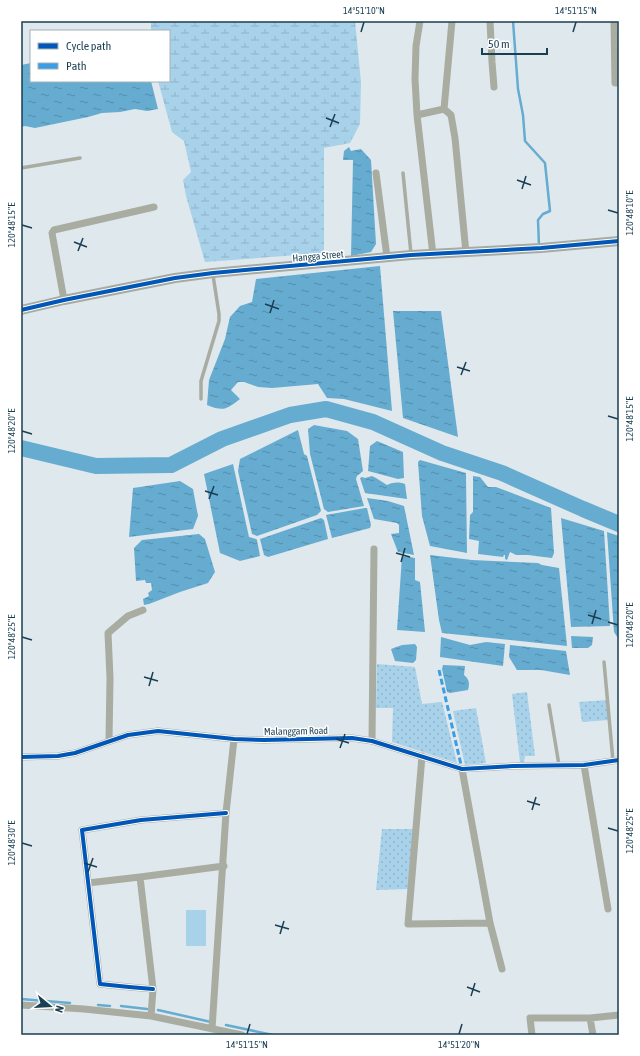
<svg xmlns="http://www.w3.org/2000/svg" width="640" height="1056" font-family="'Asap Condensed',sans-serif">
<defs>
<pattern id="green-dots" width="8" height="8" patternUnits="userSpaceOnUse"><rect width="8" height="8" fill="#a8d1ea"/><path d="M2 2h.1M6 6h.1" fill="none" stroke="#90b4cb" stroke-width="1.8" stroke-linecap="round"/></pattern>
<pattern id="wetland-marsh" width="20" height="14" patternUnits="userSpaceOnUse"><rect width="20" height="14" fill="#a8d1ea"/><path d="M1 5h8M5 5V1M11 12h8M15 12V8" fill="none" stroke="#90b4cb"/></pattern>
<pattern id="water-ripples" width="26" height="14" patternUnits="userSpaceOnUse"><rect width="26" height="14" fill="#66acd0"/><path d="M2 4q2-2 4 0t4 0M15 11q2-2 4 0t4 0" fill="none" stroke="#538dab"/></pattern>
</defs>
<rect width="100%" height="100%" fill="#dfe8ed"/>
<!-- green -->
<path fill="url(#green-dots)" d="M377,664L415,667L422,704L442,702L457,763L392,742L393,708H376Z
M527,692L535,756H525L524,762H520L512,694Z
M608,700L609,720L582,722L579,702Z
M476,708L486,763L465,765L453,711Z
M382,829H413L408,889L376,890Z"/>
<!-- wetland -->
<path fill="url(#wetland-marsh)" d="M151,21H355L361,82L360,124L350,143L324,148V253L205,262L186,196L183,180L191,172L184,141L172,132L158,81H169V31H151Z"/>
<!-- pitch -->
<path fill="#a8d1ea" d="M186,910H206V946H186Z"/>
<!-- water -->
<path fill="url(#water-ripples)" d="M31,63V81H151L158,109L147,111L135,109L120,112L102,113L88,117L35,128L25,126L21,127V65Z
M349,147L351,151L361,149L371,160L376,244L371,252L351,256L353,160H343L344,151Z
M380,266L392,411L344,399L327,398L318,384L272,388L258,387L244,382H238L231,390L240,399C227,409 224,412 207,405L209,380L225,339L230,317L240,306L252,302L256,279Z
M393,311H441L458,437L403,418Z
M314,425L347,431L358,439L363,471L357,476L356,479L364,506L328,512L324,509L310,454L308,429Z
M298,430L304,454L307,456L321,511L317,515L257,536L252,534L238,471L240,459Z
M377,441L403,452L404,478L398,479L368,471L370,446Z
M420,460L466,473L467,553L430,546L422,516L418,462Z
M233,464L249,537L256,539L257,540L260,556L240,561L220,553L204,474Z
M372,476L376,478L387,485C394,482 398,482 405,484L407,499L365,493L360,478L362,477L365,478Z
M473,476L480,477L488,487H496L551,508L554,553L552,558L528,555H516L510,552L507,560L505,559V555H504L503,557L478,554L479,541L469,539L470,515L473,512Z
M180,481L193,489L198,516L193,529L129,537L133,488Z
M367,498L388,501L404,506L414,555L398,552L391,534L399,533V525L397,523L374,519Z
M365,508H367L371,525L370,528L332,538L326,515Z
M321,518L324,520L328,539L268,557L264,555L260,539Z
M561,518L604,531L610,626L571,627Z
M607,532L619,536V639L618,638L614,632Z
M199,534L205,539L215,572L208,583L180,592L149,604L144,605L143,599L149,596L148,593L152,590L151,583H146L145,580L136,581L134,548L142,540Z
M430,555L472,560L538,563L542,565L559,568L567,646L442,633L439,620Z
M402,556L415,558V580L420,582L425,632L397,630Z
M571,636L593,637L592,645L588,648H572Z
M441,637L470,645L486,642L505,644L503,666L440,657Z
M415,644L417,647L416,660L413,663L395,661L391,649L402,645Z
M510,645L566,651L570,675L541,670H517L509,657Z
M443,665L465,666L464,675C469,679 470,683 468,690L450,693L447,692L442,669Z"/>
<g fill="none" stroke-linecap="round" stroke-linejoin="round">
<!-- stream -->
<path stroke="#66acd0" stroke-width="2.5" d="M513,21L518,89L523,115L525,141L545,163L550,211L543,214L538,220L539,246
M21,999L70,1003
M98,1005L110,1006
M121,1006L147,1009
M158,1010L211,1022
M226,1025L273,1035"/>
<!-- river -->
<path stroke="#66acd0" stroke-width="16" d="M21,448L96,466L171,465L222,439L290,415L326,409L373,422L442,453L502,473L583,509L619,524"/>
<!-- lane -->
<path stroke="#a9aca1" stroke-width="3.5" d="M21,168L80,158
M403,173L411,254
M201,399V381L219,321V314L213,275
M604,662L613,761
M549,705L559,765"/>
<!-- street -->
<path stroke="#a9aca1" stroke-width="7" d="M420,21L416,46L415,79L417,115L433,255
M490,21L492,62L494,87
M614,21L615,83H619
M444,109L452,21
M417,115L444,109L451,115L455,138L466,253
M376,173L387,257
M64,300L52,233L54,230L154,207
M109,741L110,678L108,633L128,616L143,610
M372,741L374,549
M422,756L408,924L490,923
M21,757L58,756L75,753L128,735L158,731L234,739L264,740L352,738L372,741L462,769L513,766L584,765L619,760
M584,765L608,909
M462,769L490,923L502,969
M140,877L153,989L151,1016
M88,883L140,877L224,866
M153,989L129,987L100,984L82,830L141,820L226,813
M21,1005L84,1009L151,1016L242,1035
M590,1018L593,1035
M212,1029L226,813L234,739
M532,1035L530,1018H590L619,1015"/>
<!-- secondary -->
<path stroke="#a6aaa1" stroke-width="10" d="M21,310L64,300L175,278L213,273L411,255L541,248L619,241"/>
<!-- quiet -->
<path stroke="#3b9ee5" stroke-width="3" stroke-dasharray="6 3" stroke-linecap="butt" d="M439,670L462,769"/>
<!-- cycleway casing -->
<g stroke="#fff" stroke-width="6">
<path id="cycleway" d="M21,310L64,300L175,278L213,273L411,255L541,248L619,241
M21,757L58,756L75,753L128,735L158,731L234,739L264,740L352,738L372,741L462,769L513,766L584,765L619,760
M153,989L129,987L100,984L82,830L141,820L226,813"/>
</g>
<!-- cycleway -->
<use href="#cycleway" stroke="#0057b8" stroke-width="4"/>
</g>
<!-- ticks -->
<path fill="none" stroke="#1a3f53" stroke-width="1.5" d="M361,32L364,22M573,32L576,22M326,118L339,123M330,127L335,114M517,180L531,185M522,189L526,176M608,210L618,213M22,225L32,228M74,242L87,247M78,251L83,238M265,304L279,309M270,313L274,300M457,367L470,371M461,375L466,362M608,416L618,419M22,431L32,434M205,491L218,495M209,499L214,486M396,553L410,557M401,562L405,548M588,615L601,619M608,622L618,625M592,624L596,610M22,637L32,640M144,677L158,681M149,686L153,672M336,739L349,743M340,748L345,734M527,801L540,805M532,810L536,797M608,828L618,831M22,843L32,846M84,863L97,867M88,872L93,858M275,925L289,929M280,934L284,921M467,987L480,992M471,996L475,983M247,1034L250,1024M459,1034L462,1024"/>
<g text-anchor="middle" dominant-baseline="central" stroke-width="3" stroke-linejoin="round" paint-order="stroke">
<!-- street labels -->
<g font-size="10" fill="#1a3f53" stroke="#fff">
<text transform="translate(318 256) rotate(-5)">Hangga Street</text>
<text transform="translate(296 731) rotate(-1)">Malanggam Road</text>
</g>
</g>
<!-- border -->
<rect width="640" height="1056" fill="none" stroke="#ffffff" stroke-width="44"/>
<!-- legend -->
<rect x="30" y="30" width="140" height="52" fill="#ffffff" stroke="#a3b2ba"/>
<rect x="38" y="43" width="20" height="6" fill="#0057b8" stroke="#a3b2ba"/>
<text x="66" y="50" font-size="12" fill="#1a3f53">Cycle path</text>
<rect x="38" y="63" width="20" height="6" fill="#3b9ee5" stroke="#a3b2ba"/>
<text x="66" y="70" font-size="12" fill="#1a3f53">Path</text>
<!-- north arrow -->
<g transform="translate(50 1006) rotate(108)" stroke="#ffffff" stroke-width="3" paint-order="stroke">
<path d="M0-3L7 15L0 10L-7 15Z" fill="#1a3f53"/>
<text y="-6" font-size="11" font-weight="bold" text-anchor="middle" fill="#1a3f53">N</text>
</g>
<!-- scale -->
<path d="M482 48v6h65v-6" fill="none" stroke="#1a3f53" stroke-width="2"/>
<text x="488" y="48" font-size="12" fill="#1a3f53" stroke="#ffffff" stroke-width="3" paint-order="stroke">50 m</text>
<rect x="22" y="22" width="596" height="1012" fill="none" stroke="#1a3f53" stroke-width="1.5"/>
<g font-size="10" text-anchor="middle" fill="#1a3f53">
<text x="364" y="14">14°51'10"N</text>
<text x="576" y="14">14°51'15"N</text>
<text transform="translate(629 213) rotate(-90)" y="4">120°48'10"E</text>
<text transform="translate(11 225) rotate(-90)" y="4">120°48'15"E</text>
<text transform="translate(629 419) rotate(-90)" y="4">120°48'15"E</text>
<text transform="translate(11 431) rotate(-90)" y="4">120°48'20"E</text>
<text transform="translate(629 625) rotate(-90)" y="4">120°48'20"E</text>
<text transform="translate(11 637) rotate(-90)" y="4">120°48'25"E</text>
<text transform="translate(629 831) rotate(-90)" y="4">120°48'25"E</text>
<text transform="translate(11 843) rotate(-90)" y="4">120°48'30"E</text>
<text x="247" y="1048">14°51'15"N</text>
<text x="459" y="1048">14°51'20"N</text>
</g>
</svg>
